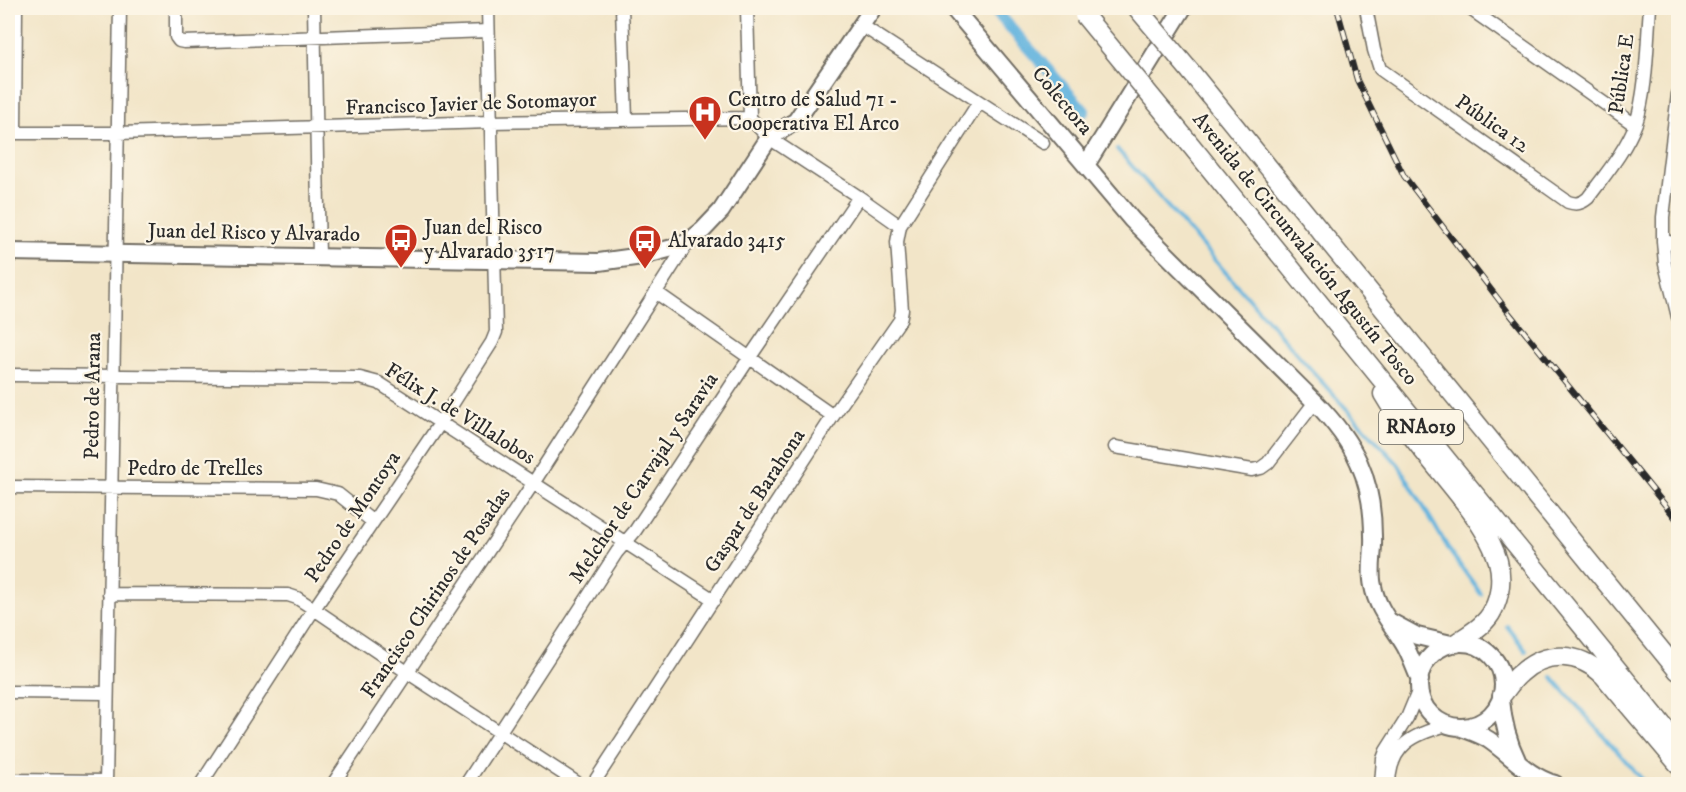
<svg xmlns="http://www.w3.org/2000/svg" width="1686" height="792" font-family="'IM FELL DW Pica',serif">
<rect width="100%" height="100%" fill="#fcf5e5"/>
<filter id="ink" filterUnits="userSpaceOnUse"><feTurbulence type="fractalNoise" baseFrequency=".0167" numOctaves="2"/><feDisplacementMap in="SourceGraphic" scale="12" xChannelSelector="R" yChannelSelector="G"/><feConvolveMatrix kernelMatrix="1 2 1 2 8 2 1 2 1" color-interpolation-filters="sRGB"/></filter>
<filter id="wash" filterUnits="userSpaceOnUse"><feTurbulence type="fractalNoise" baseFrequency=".008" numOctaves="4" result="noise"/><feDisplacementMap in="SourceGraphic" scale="24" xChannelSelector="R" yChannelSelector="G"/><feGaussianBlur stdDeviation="1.35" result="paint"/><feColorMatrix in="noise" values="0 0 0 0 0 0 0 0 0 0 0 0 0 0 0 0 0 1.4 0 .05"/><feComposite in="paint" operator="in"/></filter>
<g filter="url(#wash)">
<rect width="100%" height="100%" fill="#f2e5c8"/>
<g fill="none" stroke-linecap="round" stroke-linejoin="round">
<!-- stream -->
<path stroke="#63b4de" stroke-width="4" d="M1117,149L1329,390L1398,464L1451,553L1481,594
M1507,626L1526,651
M1552,677L1646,784"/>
<!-- canal -->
<path stroke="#63b4de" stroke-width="12" d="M993,8L1084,111"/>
</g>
</g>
<g filter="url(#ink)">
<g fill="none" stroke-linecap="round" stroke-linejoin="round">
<!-- minor casing -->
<g stroke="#716c62" stroke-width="15">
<path id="minor" d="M176,8V37L179,41L184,42L488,31
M314,8L319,257
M622,8L626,119
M747,8L750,118
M1366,8L1374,50L1380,69L1568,202C1577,205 1582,203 1588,198C1605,175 1626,150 1636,123C1647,91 1647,42 1650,8
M1469,8L1635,125
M861,25L1043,143
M1678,94L1663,217V241L1665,264L1678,317
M8,133H118L491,122L750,118L769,138L859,197L900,226
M15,133L16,8
M1663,241L1678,244
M657,293L833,416
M8,375L360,378L379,383L714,600
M1115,447L1252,470L1261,468L1268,463L1315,402
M8,487L316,489L338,494L373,522
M109,594L288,595L297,598L314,609L407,672L579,784
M8,692L107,693
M8,780L106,781
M106,784L120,8
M201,784L314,609L441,422L492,342L496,332L488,8
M333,784L534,482L688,242
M466,784L617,552L635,531L750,357L859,197
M593,784L833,416L900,320L902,310L897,242L900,226L979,102
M1381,784L1383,759L1386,751L1407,718L1419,689
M1389,784C1390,745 1413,734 1448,725"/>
</g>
<!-- major casing -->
<g stroke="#716c62" stroke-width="20">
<path id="major" d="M953,8L1132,220L1315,402C1355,443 1373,478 1373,536C1374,553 1369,570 1373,586C1377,609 1394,627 1405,646C1411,657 1415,669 1420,680
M1086,165L1183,8
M8,252L599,262L642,256L680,246L688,242L703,230L721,211L769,138L796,121L873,8
M1391,622L1417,636L1451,644
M1419 685a42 42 0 1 1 84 0a42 42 0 1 1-84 0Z
M1501,700C1503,722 1507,740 1517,760
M1459,727C1469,731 1480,734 1489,740C1511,755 1529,777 1555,784"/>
</g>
<!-- highway casing -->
<g stroke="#716c62" stroke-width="21">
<path id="highway" d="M1190,71L1678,671
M1163,111L1678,744
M1383,394C1404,430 1432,461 1458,494C1474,514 1490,536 1498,561C1502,576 1501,595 1493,610C1486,625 1469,634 1456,643
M1502,695C1508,688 1513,679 1521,673C1546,650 1579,652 1603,675L1678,764"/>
</g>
<!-- minor -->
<use href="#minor" stroke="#fff" stroke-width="12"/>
<!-- major -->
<use href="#major" stroke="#fff" stroke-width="16"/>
<!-- highway -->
<use href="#highway" stroke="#fff" stroke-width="18"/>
<!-- rail casing -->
<g stroke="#2b2b2b" stroke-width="6">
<path id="rail" d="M1337,8L1357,80L1404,176L1509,313L1678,521"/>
</g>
<!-- rail -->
<use href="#rail" stroke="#fcf5e5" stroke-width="4" stroke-dasharray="11" stroke-linecap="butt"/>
<!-- highway-bridge casing -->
<g stroke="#716c62" stroke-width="21" stroke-linecap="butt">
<path id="highway-bridge" d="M1137,8L1190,71
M1084,15L1163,111"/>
</g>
<!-- highway-bridge -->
<use href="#highway-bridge" stroke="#fff" stroke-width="18"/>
</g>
</g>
<!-- icons -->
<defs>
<g id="hospital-pin" transform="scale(1.725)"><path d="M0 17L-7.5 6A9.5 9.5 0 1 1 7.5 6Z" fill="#c8321e" stroke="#fcf5e5"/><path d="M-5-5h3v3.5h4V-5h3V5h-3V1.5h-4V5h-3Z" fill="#fff"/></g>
<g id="bus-pin" transform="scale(1.725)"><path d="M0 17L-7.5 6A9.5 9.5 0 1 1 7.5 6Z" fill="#c8321e" stroke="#fcf5e5"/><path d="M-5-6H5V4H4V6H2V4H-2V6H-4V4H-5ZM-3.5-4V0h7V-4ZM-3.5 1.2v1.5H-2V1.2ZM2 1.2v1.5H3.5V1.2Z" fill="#fff"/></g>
</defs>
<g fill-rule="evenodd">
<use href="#hospital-pin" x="705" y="112"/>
<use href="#bus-pin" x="401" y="240"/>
<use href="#bus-pin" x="645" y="241"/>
</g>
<g text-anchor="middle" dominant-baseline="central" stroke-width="4.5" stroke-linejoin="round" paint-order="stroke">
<!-- shield labels -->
<rect fill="#fcf5e5" stroke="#6a6863" stroke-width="1.5" x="1379" y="410" width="84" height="34" rx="4.5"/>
<g font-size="20" font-weight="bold" fill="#2b2b2b">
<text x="1421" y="427">RNA019</text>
</g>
<!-- street labels -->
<g font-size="21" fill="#2b2b2b" stroke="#fcf5e5">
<text transform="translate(1622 74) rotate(-82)">Pública E</text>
<text transform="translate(1062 101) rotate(50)">Colectora</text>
<text transform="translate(471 104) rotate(-2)">Francisco Javier de Sotomayor</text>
<text transform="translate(1492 124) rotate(35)">Pública 12</text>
<text transform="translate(254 233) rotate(1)">Juan del Risco y Alvarado</text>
<text transform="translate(1305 249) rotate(51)">Avenida de Circunvalación Agustín Tosco</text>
<text transform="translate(93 396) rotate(-89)">Pedro de Arana</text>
<text transform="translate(460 414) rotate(32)">Félix J. de Villalobos</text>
<text x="195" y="469">Pedro de Trelles</text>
<text transform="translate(644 478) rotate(-56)">Melchor de Carvajal y Saravia</text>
<text transform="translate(755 501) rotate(-57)">Gaspar de Barahona</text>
<text transform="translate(353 517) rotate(-56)">Pedro de Montoya</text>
<text transform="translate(436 593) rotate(-56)">Francisco Chirinos de Posadas</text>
</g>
<!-- poi labels -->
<g font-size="21" fill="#2b2b2b" stroke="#fcf5e5" text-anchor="start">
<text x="728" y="100">Centro de Salud 71 -<tspan x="728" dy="24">Cooperativa El Arco</tspan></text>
<text x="424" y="228">Juan del Risco<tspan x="424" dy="24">y Alvarado 3517</tspan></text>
<text x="668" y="241">Alvarado 3415</text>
</g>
</g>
<!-- margin -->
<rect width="1686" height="792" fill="none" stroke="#fcf5e5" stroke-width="30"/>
</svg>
